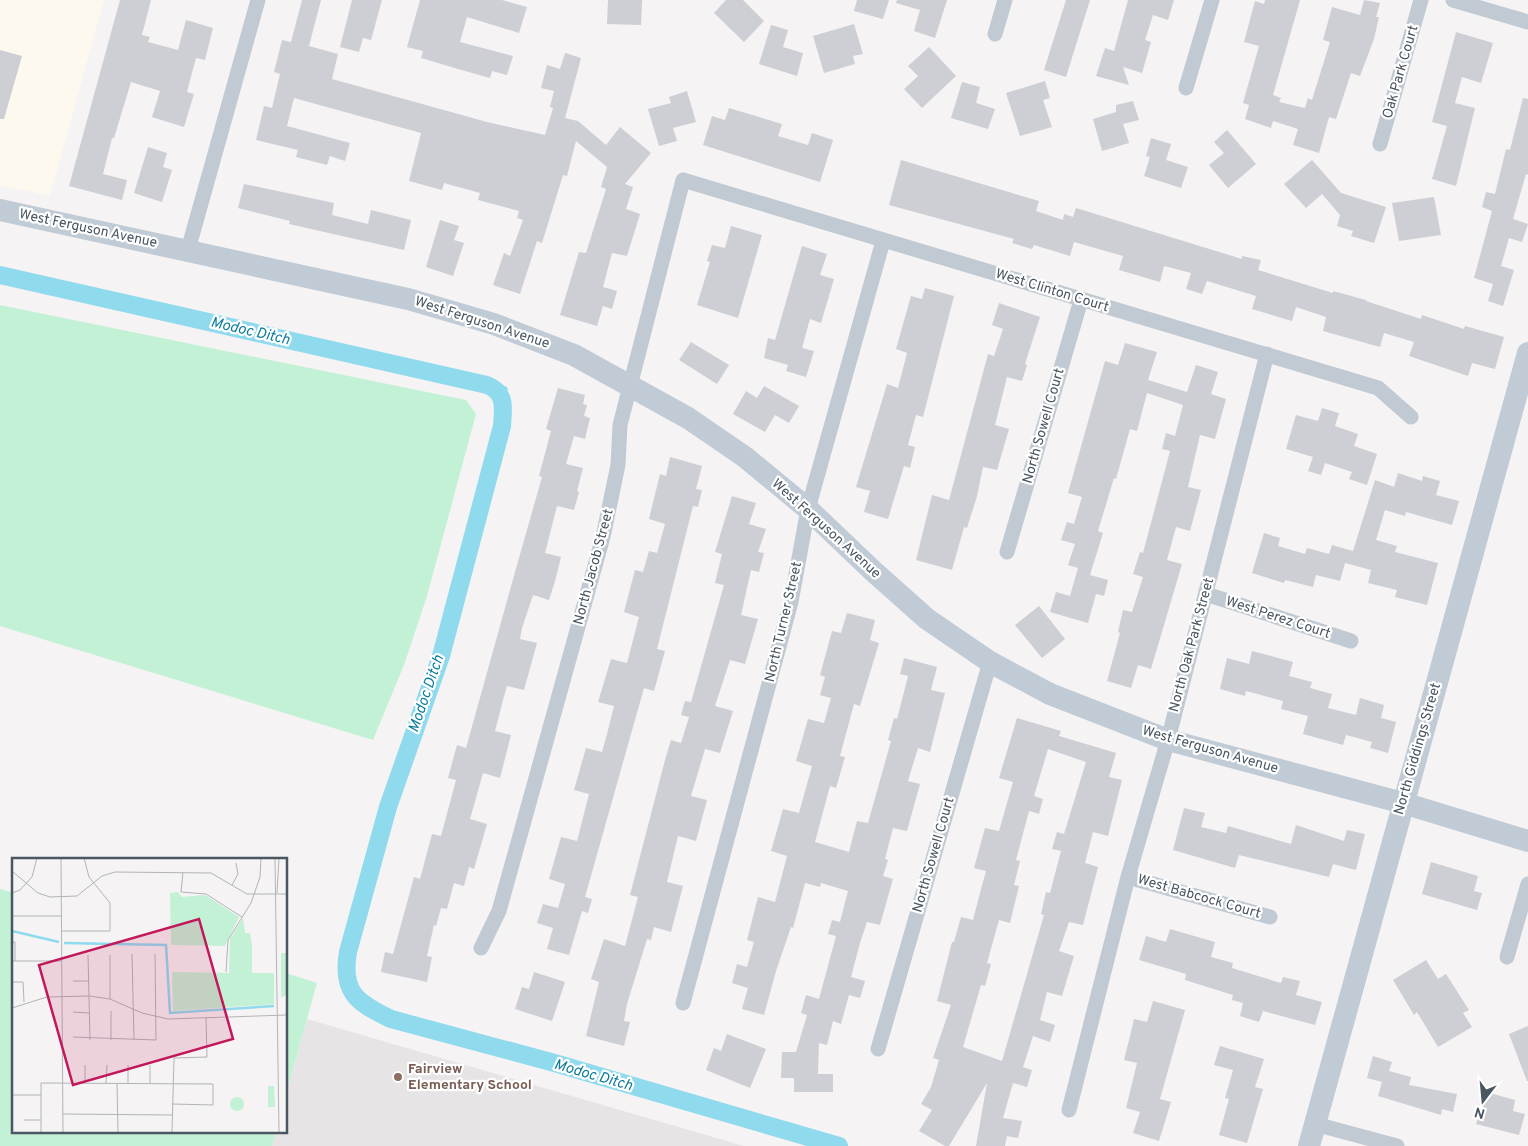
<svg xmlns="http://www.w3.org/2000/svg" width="1528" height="1146" font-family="Overpass,sans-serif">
<rect width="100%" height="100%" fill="#f5f3f3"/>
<!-- commercial -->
<path fill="#fdf9ef" d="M0,0H104L50,196L0,185Z"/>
<!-- education -->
<path fill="#e6e4e5" d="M307,1019L744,1146H272L276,1132H286V1094Z"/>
<!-- green -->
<path fill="#c3f1d5" d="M0,305L466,400L476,414L427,596L404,665L373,740L0,626Z
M0,889L14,893V1132H276L272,1146H0Z
M286,973L317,983L286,1094Z"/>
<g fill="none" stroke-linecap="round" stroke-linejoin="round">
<!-- stream -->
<path stroke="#90daee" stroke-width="5" d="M499,393L505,389"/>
<!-- canal -->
<path stroke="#90daee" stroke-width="18" d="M0,275L487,385C507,393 503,409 502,426L441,656L388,807L348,952C341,992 357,1003 391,1019L551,1062L839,1146"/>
</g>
<!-- building -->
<path fill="#cdcfd5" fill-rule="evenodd" d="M120,0H151L142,35L150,37L148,42L178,50L186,20L213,28L205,60L196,58L187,92L194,94L184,127L152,117L160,91L131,82L114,138H112L103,174L127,180L122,200L69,186Z
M302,0H321L309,46L338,54L332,79L487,122L545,135L553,108L550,107L554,91L541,88L547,65L560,69L565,53L581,58L565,118L578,121L606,145L620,127L651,153L625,184L633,187L626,209L640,214L627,256L612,253L603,287L617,291L612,309L603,306L597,326L560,315L579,252L586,253L606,189L601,187L607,167L576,141L567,176L563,175L542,243L537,241L520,294L493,285L504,253L510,256L523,220L517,218L519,211L478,200L480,193L444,183L442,190L409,181L421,133L294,98L287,126L350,143L345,161L330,156L327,165L296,157L298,150L256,140L264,106L272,108L280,74L274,72L282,40L291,42Z
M352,0H382L371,40L363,38L359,52L340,47Z
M420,0H502L527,7L519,33L467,17L460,42L513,56L507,75L492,71L490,78L458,69L421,58L423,51L407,47Z
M608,0H642L641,25L607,24Z
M726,0H743L764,21L744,42L714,13Z
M857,0H889L883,19L854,11Z
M897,0H947L935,38L914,31L920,10L896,3Z
M1066,0H1090L1066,77L1044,70Z
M1128,0H1174L1168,20L1153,15L1145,40L1151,42L1142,73L1123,67L1129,85L1096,76L1105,48L1114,51Z
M1265,0H1300L1273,95L1281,98L1279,102L1305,108L1308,98L1312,100L1330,42L1323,40L1332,7L1360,15L1364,0L1380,3L1376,17H1379L1374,39L1360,76L1351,73L1336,119L1329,117L1319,153L1293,145L1298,129L1273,121L1271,128L1245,119L1249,105L1243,103L1259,46L1244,42L1255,1L1264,4Z
M854,24L863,54L853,56L855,64L824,73L813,36Z
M771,25L788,30L783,47L803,53L797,76L759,64Z
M1456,32L1493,43L1481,83L1462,77L1455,103L1475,108L1456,186L1432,179L1447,126L1432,122Z
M929,47L956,76L922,108L904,89L918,76L908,66Z
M0,50L22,56L4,119H0Z
M1045,81L1050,98L1043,100L1052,127L1020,136L1006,93Z
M962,82L980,87L976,103L995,109L988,129L951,118Z
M687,91L696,122L673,128L677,141L659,146L648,109L671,103L669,97Z
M1523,98L1528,99V175L1526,174L1513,219L1528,224L1522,242L1509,238L1501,266L1514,270L1503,306L1488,301L1493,284L1474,278L1492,211L1482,207L1486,192L1495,194L1506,149L1510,150Z
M1133,101L1139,120L1123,124L1129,143L1102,151L1093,119L1116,112V105Z
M729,108L782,124L778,136L808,145L812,133L833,140L820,182L703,145L712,116L725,120Z
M1227,130L1256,164L1228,188L1209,165L1224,153L1214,142Z
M1151,138L1171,144L1166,160L1188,167L1181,188L1144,176L1150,157L1146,156Z
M148,147L167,153L163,167L172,170L162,202L134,193Z
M901,160L1039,201L1036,211L1063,220L1064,214L1073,217L1076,208L1242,259V256L1261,260L1258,270L1333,293V291L1366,300V301L1421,319L1422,315L1464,329L1465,326L1504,337L1495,369L1472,363L1468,376L1409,356L1414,342L1384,333L1380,347L1323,331L1326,317L1296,307L1292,321L1252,309L1256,296L1207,281L1202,294L1186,289L1191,273L1164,266L1160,282L1119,270L1123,256L1074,242L1070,256L1034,245L1032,249L1012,243L1014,239L889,205Z
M1312,160L1341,193L1386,207L1374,243L1351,236L1353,231L1337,226L1340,215L1322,194L1306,208L1284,184Z
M244,184L334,203L332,215L368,224L371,210L411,220L404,250L289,224L290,221L238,208Z
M1434,197L1441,235L1399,241L1392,203Z
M440,220L459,226L454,240L464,243L453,276L426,267Z
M731,226L762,235L738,318L697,305L710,262L707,261L712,245L725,248Z
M802,246L827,254L820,275L834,279L821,323L810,319L802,348L814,351L806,377L786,371L788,365L764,358L768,338L775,340Z
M925,288L954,296L923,417L916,415L908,445L915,447L910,468L904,466L888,519L864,512L870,491L856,487L887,384L898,388L907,353L896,349L911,296L922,299Z
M999,303L1040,317L1025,364L1027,365L1022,381L1007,377L995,425L1009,429L997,470L983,467L977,496L967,528L964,527L952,570L916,560L932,495L949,500L988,354L994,356L1003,329L992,325Z
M691,342L729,365L717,384L679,360Z
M1125,343L1157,352L1148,380L1187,392L1196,365L1218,372L1211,394L1226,399L1215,439L1200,435L1188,487L1201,490L1190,531L1176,527L1167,560L1182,564L1151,669L1138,665L1131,688L1107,681L1120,633L1118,632L1123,610L1132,612L1143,577L1133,574L1140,552L1143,553L1170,451L1162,449L1166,433L1175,436L1183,405L1147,393L1137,431L1130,429L1116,479L1114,478L1098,531L1103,533L1090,575L1108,580L1104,596L1096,594L1088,623L1050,612L1056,592L1070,596L1078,568L1068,565L1075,544L1061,540L1067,522L1074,524L1082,497L1068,493L1105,361L1118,365Z
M764,386L799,406L789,423L775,415L765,432L733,414L746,391L757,398Z
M558,388L585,395L583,404L587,405L584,416L590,418L585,439L574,436L566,464L583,468L577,491L579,492L574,510L557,506L545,553L561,557L555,581L549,600L533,595L522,628L520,639L537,643L524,690L507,686L503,700L495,731L511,735L500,778L483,773L476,798L470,819L487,824L474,869L469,867L464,886L454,883L447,909L441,908L436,926L434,925L427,956L432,957L427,982L381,972L385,952L393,954L414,877L420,879L432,834L441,836L456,780L448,778L457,745L466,748L517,565L542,477L539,476L551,431L546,429Z
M1322,408L1339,413L1335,426L1358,434L1354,446L1377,454L1367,485L1349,479L1352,472L1325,463L1321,475L1308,471L1313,457L1286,449L1296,415L1318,421Z
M670,457L702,466L696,489L702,490L698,507L693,506L657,649L665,651L654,691L644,688L585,897L592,899L588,913L582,911L569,955L547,949L553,928L537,923L543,904L558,908L565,884L549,879L561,837L577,841L589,794L574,790L586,748L602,752L606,738L614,706L598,702L611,659L627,663L639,617L624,612L635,570L643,572L649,551L657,553L665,524L649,519L660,474L666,476Z
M1398,473L1422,481L1423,476L1440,481L1436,495L1459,501L1452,525L1406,512L1405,516L1385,510L1376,540L1397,546L1395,552L1438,563L1427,605L1395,597L1397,590L1368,583L1371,570L1345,563L1340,581L1316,575L1313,587L1285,580L1284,583L1252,573L1264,533L1280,538L1278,546L1305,554L1307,548L1329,554L1332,545L1353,551L1375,480L1394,487Z
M732,496L756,503L749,524L766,529L758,552L764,553L759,572L751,570L741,615L758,619L745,664L730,660L715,706L733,711L720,753L705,749L691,796L707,800L696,841L678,836L667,882L683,886L671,932L654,927L651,940L647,939L627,1004L624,1021L630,1022L624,1046L586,1036L599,982L591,979L604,939L625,946L638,897L630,895L665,760L671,740L681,743L689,717L681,715L685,701L691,702L724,585L715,583L722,554L715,552Z
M1039,606L1065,639L1042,658L1015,625Z
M847,613L875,620L870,640L879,643L860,706L854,704L840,756L845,757L836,788L830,786L815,842L849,852L857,821L868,823L891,741L888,740L894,718L897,719L908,676L900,674L904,658L937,667L931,690L945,693L930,752L918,748L908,781L920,784L907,831L893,828L885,859L888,860L883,876L893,879L880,925L867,922L860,943L851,977L865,981L860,998L849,995L841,1024L833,1021L827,1045L819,1043L818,1074H833V1092H794V1078H781L782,1052H796L807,1015L801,1013L806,995L819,999L836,936L828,934L832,920L840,922L848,891L821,883L820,887L805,883L793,928L791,927L776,971L764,1015L742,1009L748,988L732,983L737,964L747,967L754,942L747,940L758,897L775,902L787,856L771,851L783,809L799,813L812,766L796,761L808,719L824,723L831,698L820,695L825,677L820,675L832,631L841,633Z
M1252,651L1293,662L1289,676L1312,682L1310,688L1332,694L1328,708L1356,715L1360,698L1384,705L1381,718L1396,722L1388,753L1370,748L1372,742L1346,735L1343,745L1303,734L1308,716L1281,709L1283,701L1246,691L1245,696L1220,689L1227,658L1249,664Z
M1017,718L1061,731L1059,736L1116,753L1109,777L1122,780L1108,836L1093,832L1085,863L1098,867L1083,925L1069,922L1059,951L1074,956L1062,996L1047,992L1040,1020L1055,1025L1050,1042L1033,1036L1023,1067L1032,1070L1027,1087L1013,1083L1003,1118L1022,1121L1018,1138L1007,1136L1005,1146H976L987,1083L949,1146H945L919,1131L932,1110L921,1104L931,1087L939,1060L933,1058L951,1005L937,1001L952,942H954L961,917L973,920L980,893L986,871L974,868L985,828L999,831L1013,782L999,778ZM1048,749L1086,762L1064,834L1057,832L1052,849L1061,851L1050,893L1046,892L1041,914L1044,915L1002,1061L963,1047L981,985L985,986L991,964L987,963L999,920L1010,923L1019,886L1014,885L1020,861L1016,860L1029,811L1039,814L1043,799L1034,796Z
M1184,808L1205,813L1201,827L1226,833L1228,826L1291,844L1296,825L1344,841L1347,830L1365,834L1356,870L1333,864L1329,877L1239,855L1235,868L1173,850Z
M1431,862L1478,876L1474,891L1482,893L1477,910L1422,894Z
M1170,929L1215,942L1211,957L1233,963L1232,968L1281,983L1283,977L1300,981L1296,995L1322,1002L1315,1025L1263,1011L1259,1022L1240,1016L1243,1003L1232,1000L1233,995L1185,980L1186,974L1139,960L1146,936L1166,942Z
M1426,960L1438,979L1446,974L1469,1010L1463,1013L1472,1027L1438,1047L1417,1012L1414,1015L1393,980Z
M534,972L565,982L552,1021L515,1009L522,987L529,989Z
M1153,1001L1185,1010L1160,1099L1171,1102L1159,1141L1133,1133L1140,1112L1126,1108L1137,1063L1124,1060L1130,1036L1134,1019L1147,1022Z
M1528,1026V1081H1527L1509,1034Z
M727,1034L766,1049L750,1088L706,1070L714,1048L721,1051Z
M1220,1046L1264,1059L1255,1087L1263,1089L1247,1143L1219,1135L1229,1099L1225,1098L1233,1070L1214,1065Z
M1373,1056L1392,1062L1389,1071L1411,1077L1409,1085L1457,1094L1453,1112L1442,1109L1441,1115L1378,1096L1382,1082L1367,1078Z
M1486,1092L1515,1100L1513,1111L1525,1114L1519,1135L1476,1124Z"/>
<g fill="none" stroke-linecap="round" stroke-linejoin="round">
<!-- street -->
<path stroke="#c1cad2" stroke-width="15" d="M1453,0L1528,22
M995,34L1005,0
M1186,88L1212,0
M1380,144L1421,0
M188,250L258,0
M1007,552L1081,300
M1206,594L1351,641
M1128,877L1270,917
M481,948L499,911L603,537L618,465L620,425L683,180L1378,388L1411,417
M1507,957L1528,884
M683,1003L791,602L808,509L883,241
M878,1049L990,662
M1069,1110L1128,877L1168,740L1267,354
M1315,1124L1397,1146"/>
<!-- secondary -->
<path stroke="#c1cbd6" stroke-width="22" d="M0,210L408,299L494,324L574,355L688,418L745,457L808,509L873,571L927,619L990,662L1050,694L1168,740L1403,803L1528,841
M1309,1146L1528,353"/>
</g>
<!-- markers -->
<circle fill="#8d6e63" stroke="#fff" stroke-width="2" cx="398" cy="1077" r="5"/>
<g text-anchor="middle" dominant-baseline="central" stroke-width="4.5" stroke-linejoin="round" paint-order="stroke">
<!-- street labels -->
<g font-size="14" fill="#4a5661" stroke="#fff">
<text transform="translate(1401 72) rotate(-74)">Oak Park Court</text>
<text transform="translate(88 229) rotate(12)">West Ferguson Avenue</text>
<text transform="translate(1052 291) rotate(17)">West Clinton Court</text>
<text transform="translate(482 323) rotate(18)">West Ferguson Avenue</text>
<text transform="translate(1044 426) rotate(-74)">North Sowell Court</text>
<text transform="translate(826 529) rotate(42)">West Ferguson Avenue</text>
<text transform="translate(594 567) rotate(-75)">North Jacob Street</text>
<text transform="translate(1278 618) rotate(18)">West Perez Court</text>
<text transform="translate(784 622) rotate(-77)">North Turner Street</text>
<text transform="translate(1192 645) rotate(-75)">North Oak Park Street</text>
<text transform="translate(1418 749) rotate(-74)">North Giddings Street</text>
<text transform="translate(1210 750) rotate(16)">West Ferguson Avenue</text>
<text transform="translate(934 855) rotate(-74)">North Sowell Court</text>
<text transform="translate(1199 897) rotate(16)">West Babcock Court</text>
</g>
<!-- education labels -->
<g font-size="14" font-weight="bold" fill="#785e54" stroke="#fff" text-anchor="start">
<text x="408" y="1069">Fairview<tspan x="408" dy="16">Elementary School</tspan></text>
</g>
<!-- water labels -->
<g font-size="15" font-style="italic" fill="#0c7c9b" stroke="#fff">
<text transform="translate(250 332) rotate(13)">Modoc Ditch</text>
<text transform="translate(427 694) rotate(-71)">Modoc Ditch</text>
<text transform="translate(593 1076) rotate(16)">Modoc Ditch</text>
</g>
</g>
<!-- overview -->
<g transform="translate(12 858)">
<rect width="275" height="275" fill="#f5f3f3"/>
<path d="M166,34L170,39L193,37L227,59L213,88L159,87L158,35ZM231,60L233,75H238L240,87V115H262V146L161,153L160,114L217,115L218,81ZM269,95H275V136L269,140ZM256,228H262L263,249H256ZM218 246a7 7 0 1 1 14 0a7 7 0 1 1-14 0Z" fill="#c3f1d5"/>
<path fill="none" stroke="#90daee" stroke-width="2.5" d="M0,73L47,84M52,85L154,87L158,155L262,148"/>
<path fill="none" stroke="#b1b4b9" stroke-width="1" d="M49,0L51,275M263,0L267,275M0,13L26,35L38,39L65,38L90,18L103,14L199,15L235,36H275M171,14L169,34L194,36L230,59M220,27L226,16L224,5M0,35L8,32L20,19L25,0M265,35L267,0M0,58H50M50,73H98V45L77,19L72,0M0,84H3V103M120,96L122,182M76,97L78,182M0,103H50M214,114L216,82L239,45L248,19L249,0M61,123H77M0,124H11L12,144M98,141V97M0,150L35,139L77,138L98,141L130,155L156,161L275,157M61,154L77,155M61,179L144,182L143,96M99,182V153M116,207V225M73,224V207M94,225L95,207M105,225L106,275M138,225V207M0,237H29M51,256L160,257M12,262H29M29,275V225L201,226V247L160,246M160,275L162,200L195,199L194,160"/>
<path fill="#c2185b" fill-opacity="0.15" stroke="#c2185b" stroke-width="2.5" d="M187,61L221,181L61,227L27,107Z"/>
<rect width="275" height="275" fill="none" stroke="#4a5661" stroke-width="2.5"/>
</g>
<!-- north arrow -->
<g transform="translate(1483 1101) rotate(196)" stroke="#ffffff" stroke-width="4" paint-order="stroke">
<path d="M0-4L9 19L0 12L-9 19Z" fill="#4a5661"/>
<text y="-8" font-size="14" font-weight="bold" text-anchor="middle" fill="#4a5661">N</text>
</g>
</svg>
